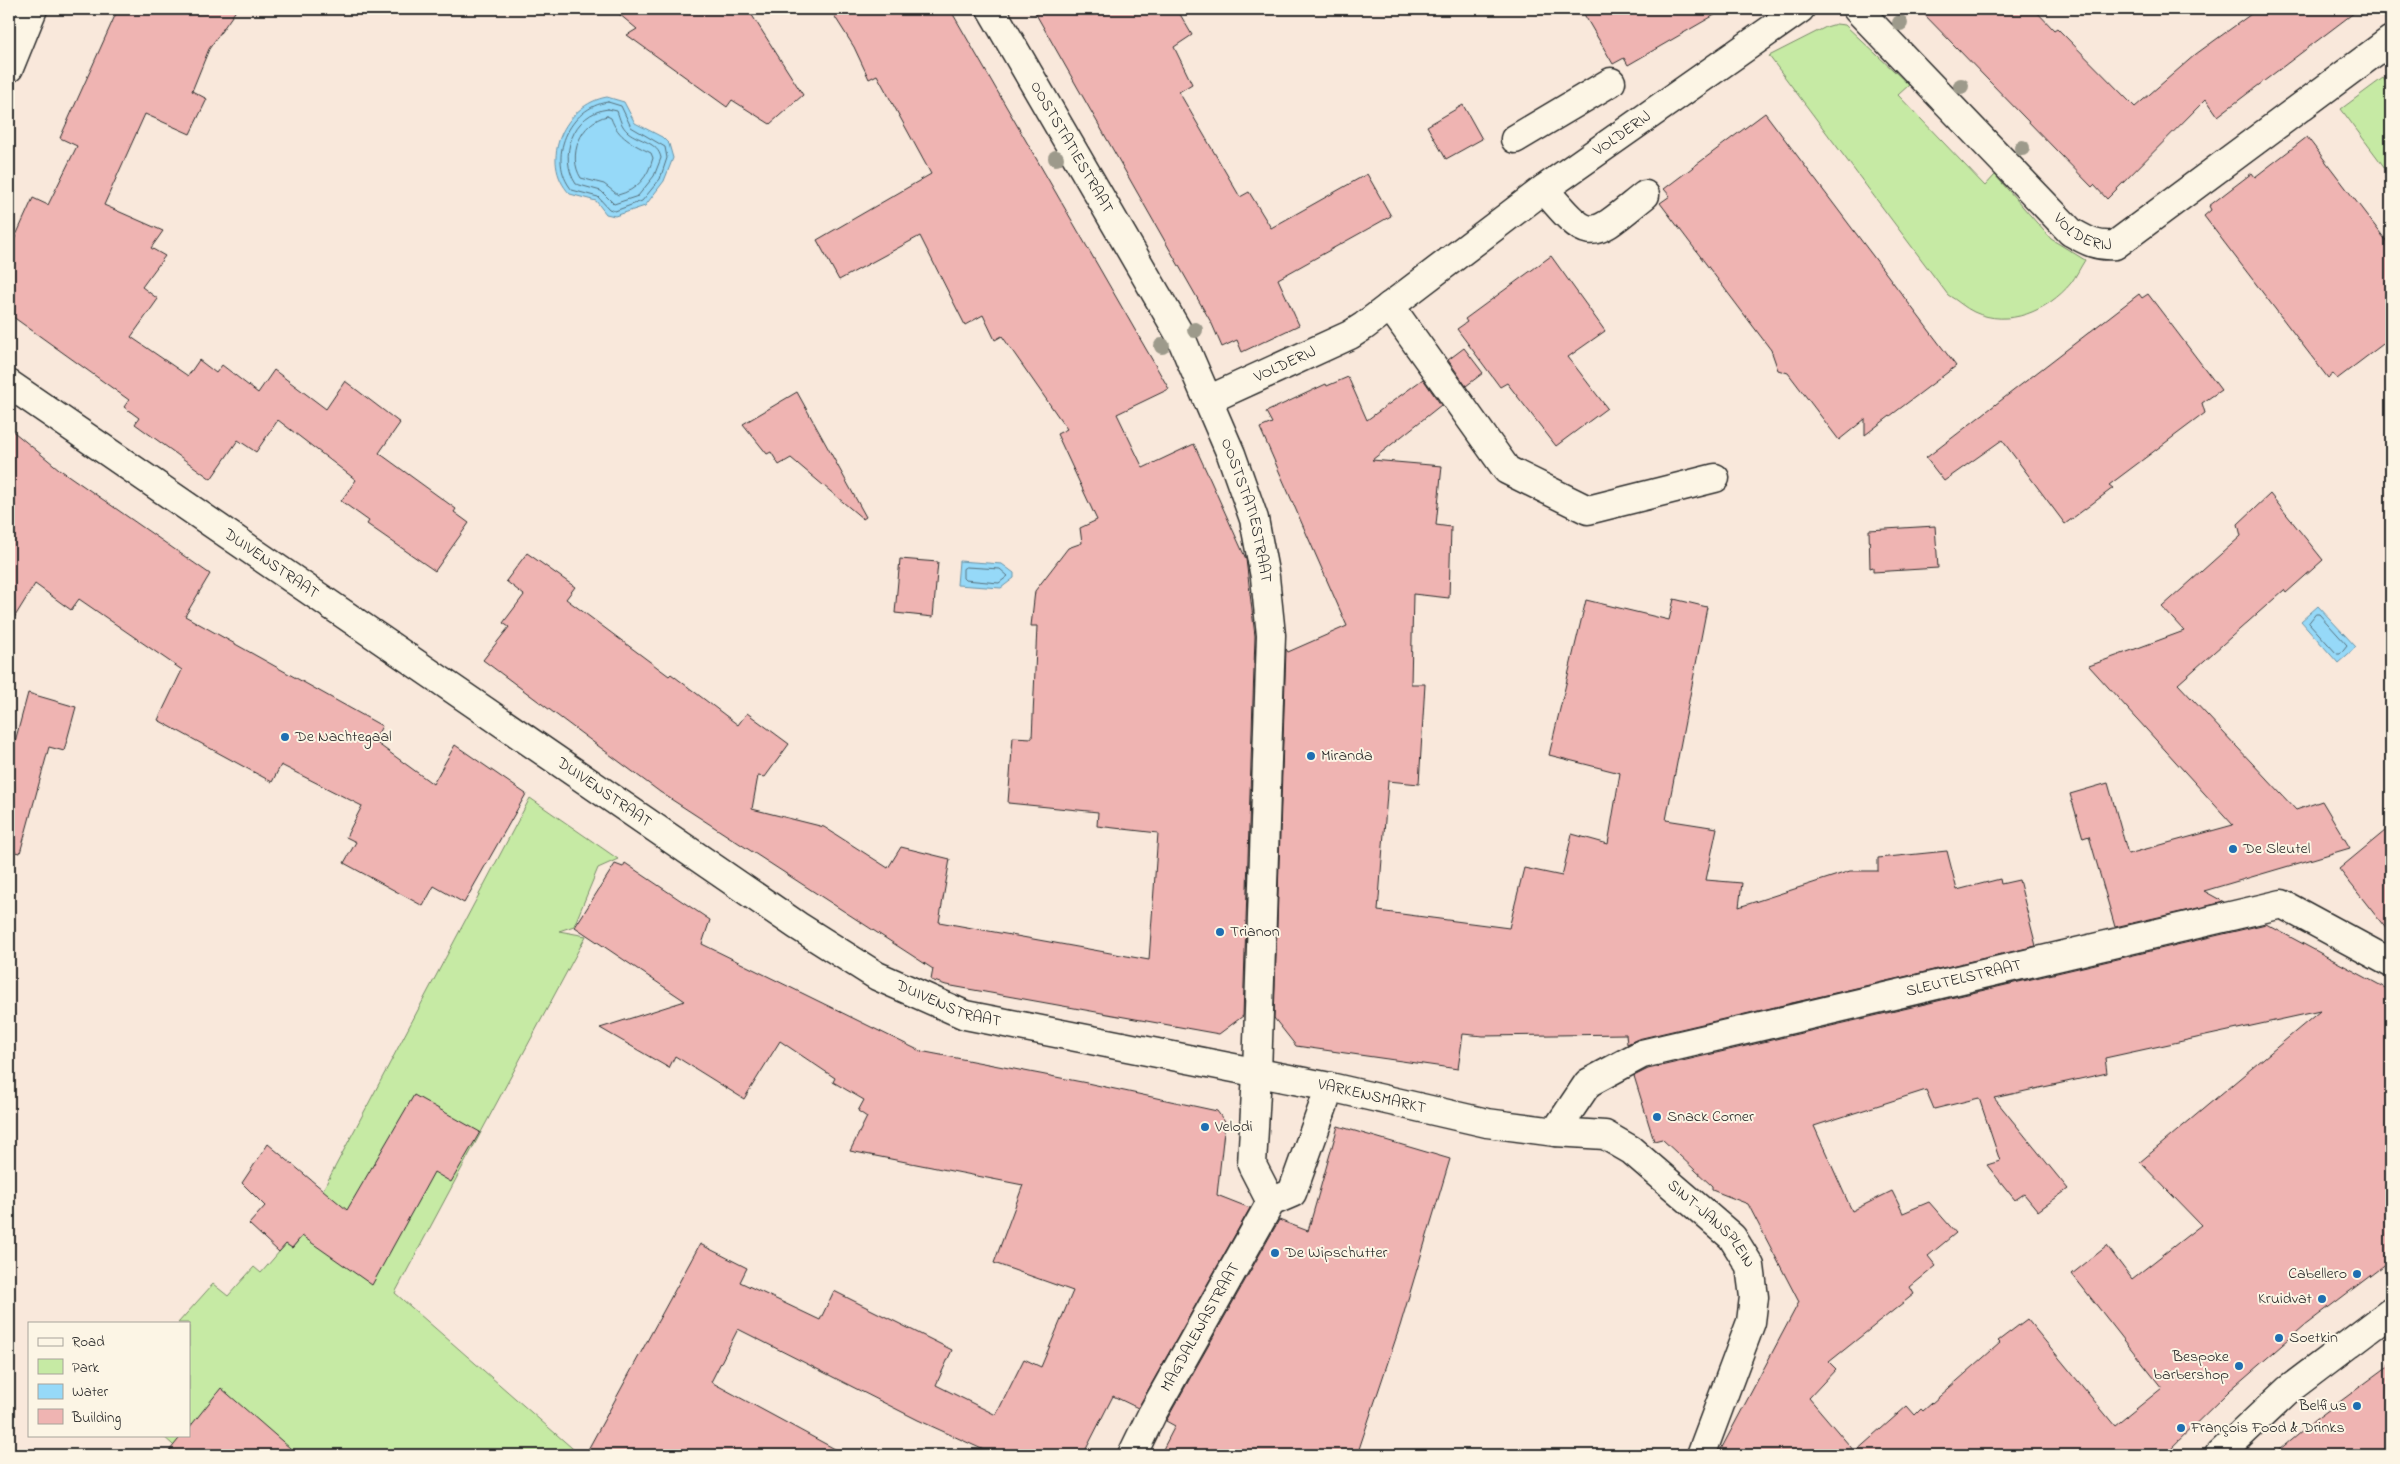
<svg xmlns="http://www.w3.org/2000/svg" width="2400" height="1464" font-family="'Indie Flower',sans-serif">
<rect width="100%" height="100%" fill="#f9e8db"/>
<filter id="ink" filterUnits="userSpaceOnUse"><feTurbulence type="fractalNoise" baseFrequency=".02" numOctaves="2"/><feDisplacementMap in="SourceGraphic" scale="10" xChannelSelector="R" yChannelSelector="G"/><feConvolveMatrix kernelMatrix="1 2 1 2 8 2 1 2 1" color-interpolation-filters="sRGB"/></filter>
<g filter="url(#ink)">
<!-- green -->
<path fill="#c6eaa4" stroke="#788a68" d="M1836,24L1845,25L1909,85L1898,95L1985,186L1995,175L2051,239L2085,260C2080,268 2076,276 2071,283C2048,311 2008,328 1974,312C1965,308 1957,300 1948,295L1769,56L1826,27Z
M2383,78L2386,82L2391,78V176L2341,109Z
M530,798L618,859L598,868L574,926L559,931L586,936L395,1293L580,1455H184L162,1435H189V1323H178L213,1284L228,1296L254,1267L261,1273L286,1244L292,1248L312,1225L307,1220Z"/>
<!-- water -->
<path fill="#96d9f8" stroke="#6b93a6" d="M607,97L624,102L635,123L662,137L669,144L673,158L664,181L645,206L615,216L606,214L596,201L570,194C538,161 565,104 607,97Z
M959,561L1002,564L1014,573V578L1001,588L957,585Z
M2318,606L2356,647L2338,663L2301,621Z"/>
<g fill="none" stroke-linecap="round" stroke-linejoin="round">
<!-- shore -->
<path stroke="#56717d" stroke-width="1" d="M608,102L621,106L631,127L665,147L667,158L660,179L642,201L615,211L609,209L598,197L572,190C546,159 569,107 608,102Z
M608,109L617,111C620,119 621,126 628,132C639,141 658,142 661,158L654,176L638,196L614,204L601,191L576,184C558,157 572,113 608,109Z
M607,116L611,118C618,138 633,144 651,153L653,158C648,177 637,190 618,195L604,184L581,178C567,156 580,122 607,116Z
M966,567L1000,569L1008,576L999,583L965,580L963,578V569Z
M2316,614H2319L2347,645L2340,654H2337L2309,623Z"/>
</g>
<!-- building -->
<path fill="#efb4b2" stroke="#2b2b2b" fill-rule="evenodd" d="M118,9H237L209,49L192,91L207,99L190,134L145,114L104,205L163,231L151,248L165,256L142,287L158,299L131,337L188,376L199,360L216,373L222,365L258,393L274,370L326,409L345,381L400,423L379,453L456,509L454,512L469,523L435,571L367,524L369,521L341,501L356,480L278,420L256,452L238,440L211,479L135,424L139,418L124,407L129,400L9,314V251L33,198L48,205L77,146L60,138Z
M613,9H748L803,95L770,124L732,100L727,107L627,35L637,29Z
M830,9H950L1169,389L1117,414L1143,468L1194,444L1246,559L1255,636L1243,1016L1219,1034L946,985L931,980L933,969L660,792L483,660L509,627L503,623L524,595L506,581L527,553L575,587L566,599L669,676L671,674L738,725L747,713L789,744L765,777L758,776L752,809L824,827L888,868L901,847L950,859L939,922L1149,960L1158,833L1097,826L1098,812L1008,803L1013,737L1032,738L1037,626H1031L1035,591L1068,548L1082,543L1080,528L1097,520L1057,434L1067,429L1002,336L995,340L983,315L965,325L920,236L839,280L817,240L931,174L877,75L869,79L854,47Z
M1033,9H1177L1192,35L1174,47L1192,84L1179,92L1240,197L1249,192L1271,228L1367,174L1391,216L1278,279L1299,325L1242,352L1237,340L1222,347L1212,324Z
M1581,9H1725L1628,65L1624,58L1613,64Z
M1919,9H2034L2054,30L2057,28L2135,107L2196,54L2258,9H2359L2218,116L2206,99L2107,199L2094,185L2092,187Z
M1463,105L1482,139L1446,159L1427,126Z
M1765,113L1956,366L1865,435V419L1839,440L1788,373L1778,370L1771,350L1660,203L1670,196L1664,189Z
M2307,137L2391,247V338L2337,379L2333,374L2328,378L2204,216L2211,210L2209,206L2227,192L2252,173L2255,177Z
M1551,256L1605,331L1568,357L1607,408L1556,446L1507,383L1500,387L1457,329L1467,322L1465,319Z
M2139,294L2142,298L2148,294L2221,390L2202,403L2205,413L2109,485L2113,488L2065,524L2002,440L1944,481L1926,458Z
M1464,348L1483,373L1466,386L1448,360Z
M1348,377L1367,420L1423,379L1441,405L1372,460L1442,466L1436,525L1451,527L1449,598L1413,594L1411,684H1425L1419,784L1388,781L1378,911L1509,928L1524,868L1562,876L1572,834L1608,844L1620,773L1549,755L1586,600L1669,620L1674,599L1707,607L1666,820L1717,828L1706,880L1742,883L1739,907L1850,871H1878V858L1947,851L1957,890L2000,879L2001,884L2019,880L2036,946L1638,1039L1627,1044L1626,1034L1483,1036L1463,1034L1458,1069L1296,1046L1274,1018L1286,649L1288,652L1347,626L1260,428L1272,423L1266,412L1326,384L1327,386Z
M797,392L866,517L863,519L791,458L779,465L771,452L767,454L743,424Z
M9,428L59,469L210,574L185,616L382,726L374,741L433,784L455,745L526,794L464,903L434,886L423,906L344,863L356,842L346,837L362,806L281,765L272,782L158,720L182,670L79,599L71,610L35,584L9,626Z
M2270,494L2323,560L2286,593L2284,590L2178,684L2296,810L2322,801L2350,848L2204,891L2224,902L2115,927L2089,836L2083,838L2070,794L2108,783L2128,854L2233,825L2089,666L2184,631L2162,607L2241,536L2238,524Z
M1935,526L1938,568L1873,572V567L1870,568L1869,530Z
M900,559L938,562L933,617L895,613Z
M28,693L76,707L64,751L49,747L20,853L9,851V764Z
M2391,826V935L2339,869Z
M625,863L710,920L702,944L920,1051L1087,1083L1217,1111L1225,1122L1217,1195L1250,1208L1138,1408L1113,1396L1083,1455H995L918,1420L738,1329L711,1382L846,1455H585L700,1244L747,1268L740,1282L820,1320L834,1291L952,1350L936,1385L996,1415L1024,1359L1041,1367L1073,1291L994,1263L1023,1185L850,1151L867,1117L858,1111L864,1100L833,1082L835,1078L780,1041L744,1099L675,1056L669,1068L600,1028L685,1001L575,927L615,864L623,867Z
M2266,924L2391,991V1260L2304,1326L2229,1391L2164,1455H1718L1799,1302L1748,1204L1712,1190V1186L1662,1139L1654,1141L1634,1076L1648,1069ZM2320,1011L2140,1162L2201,1225L2132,1279L2107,1246L2072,1274L2162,1388L2115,1426L2027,1319L1998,1341L2000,1343L1923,1411L1921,1409L1915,1415L1907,1406L1855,1452L1809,1398L1836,1369L1829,1362L1914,1294L1910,1287L1936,1266L1928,1256L1956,1233L1929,1202L1903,1213L1892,1191L1852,1211L1814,1126L1926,1090L1934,1109L1979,1098L2000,1161L1987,1165L2015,1200L2024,1194L2038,1211L2068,1189L1994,1098L2107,1073L2105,1058Z
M414,1095L480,1132L451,1182L434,1172L372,1285L302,1236L292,1248L286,1244L279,1252L249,1224L265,1206L242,1183L268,1144L347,1210Z
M1338,1126L1450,1159L1400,1326L1357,1455H1160L1175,1426L1166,1421L1279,1220L1308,1231Z
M2391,1364V1455H2273L2315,1420Z
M221,1388L298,1455H166L182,1435H189V1428Z"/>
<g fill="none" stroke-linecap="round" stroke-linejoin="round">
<!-- minor casing -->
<g stroke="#2b2b2b" stroke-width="31">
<g id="minor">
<path id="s1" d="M991,9L1180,335L1190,359L1231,454L1254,519L1265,577L1271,635L1257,1073L1252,1165L1271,1202"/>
<path id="s2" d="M1857,9L2071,232C2087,241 2097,247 2115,245L2391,40"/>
<path d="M9,68L33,9"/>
<path d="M1515,139L1611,82"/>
<path d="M1544,189C1592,246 1590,239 1645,195"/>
<path d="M1390,306L1507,470L1588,510L1715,478"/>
<path id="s3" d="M9,384L798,926L877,976L965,1015L1330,1087L1487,1123L1555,1132L1605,1135L1631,1150L1732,1237L1750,1266L1754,1297L1751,1322L1701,1455"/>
<path id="s4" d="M1208,400L1350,335L1364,326L1544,189L1800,9"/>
<path id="s5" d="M1555,1132L1588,1083L1642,1054L2282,904L2391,963"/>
<path id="s6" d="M1132,1455L1152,1414L1271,1202L1292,1193L1330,1087"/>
<path d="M2219,1455L2288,1390L2391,1312"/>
</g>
</g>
<!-- minor -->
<use href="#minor" stroke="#fcf5e5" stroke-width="28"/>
</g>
<!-- trees -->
<g fill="#9d9a8b">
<circle cx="1900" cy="23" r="8"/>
<circle cx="1961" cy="86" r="8"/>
<circle cx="2022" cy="148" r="8"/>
<circle cx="1056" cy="158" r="8"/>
<circle cx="1195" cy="330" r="8"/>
<circle cx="1162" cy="346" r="8"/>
</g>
</g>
<!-- markers -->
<g fill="#1f6fb2" stroke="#fcf5e5" stroke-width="2">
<circle cx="285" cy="737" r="5"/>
<circle cx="1311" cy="756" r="5"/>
<circle cx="2233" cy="849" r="5"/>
<circle cx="1220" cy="932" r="5"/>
<circle cx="1657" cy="1117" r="5"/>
<circle cx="1205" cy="1127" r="5"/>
<circle cx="1275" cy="1253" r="5"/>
<circle cx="2357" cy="1274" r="5"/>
<circle cx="2322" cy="1299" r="5"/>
<circle cx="2279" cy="1338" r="5"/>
<circle cx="2239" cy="1366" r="5"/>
<circle cx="2357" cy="1406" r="5"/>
<circle cx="2181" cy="1428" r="5"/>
</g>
<g text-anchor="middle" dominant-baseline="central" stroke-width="4" stroke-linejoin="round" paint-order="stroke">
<!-- street labels -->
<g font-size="16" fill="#2b2b2b" stroke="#fcf5e5">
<text stroke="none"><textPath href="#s4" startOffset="495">VOLDERIJ</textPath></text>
<text stroke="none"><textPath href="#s1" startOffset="160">OOSTSTATIESTRAAT</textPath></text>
<text stroke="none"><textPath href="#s2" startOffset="320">VOLDERIJ</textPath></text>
<text stroke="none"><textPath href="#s4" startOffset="85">VOLDERIJ</textPath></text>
<text stroke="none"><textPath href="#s1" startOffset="565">OOSTSTATIESTRAAT</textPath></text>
<text stroke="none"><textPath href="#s3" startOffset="318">DUIVENSTRAAT</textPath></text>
<text stroke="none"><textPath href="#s3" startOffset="722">DUIVENSTRAAT</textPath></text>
<text stroke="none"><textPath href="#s5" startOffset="451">SLEUTELSTRAAT</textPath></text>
<text stroke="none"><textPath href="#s3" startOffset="1128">DUIVENSTRAAT</textPath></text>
<text stroke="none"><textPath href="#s3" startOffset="1562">VARKENSMARKT</textPath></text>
<text stroke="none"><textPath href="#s3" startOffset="1938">SINT-JANSPLEIN</textPath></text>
<text stroke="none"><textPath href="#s6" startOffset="145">MAGDALENASTRAAT</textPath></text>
</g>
<!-- poi labels -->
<g font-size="16" fill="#2b2b2b" stroke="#fcf5e5" text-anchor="start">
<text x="295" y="737">De Nachtegaal</text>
<text x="1321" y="756">Miranda</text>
<text x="2243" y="849">De Sleutel</text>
<text x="1230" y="932">Trianon</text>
<text x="1667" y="1117">Snack Corner</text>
<text x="1215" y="1127">Velodi</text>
<text x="1285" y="1253">De Wipschutter</text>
<text x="2347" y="1274" text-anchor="end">Cabellero</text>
<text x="2312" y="1299" text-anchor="end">Kruidvat</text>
<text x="2289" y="1338">Soetkin</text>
<text x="2229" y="1357" text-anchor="end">Bespoke<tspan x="2229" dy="18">barbershop</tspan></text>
<text x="2347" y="1406" text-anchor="end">Belfius</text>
<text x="2191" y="1428">François Food &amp; Drinks</text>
</g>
</g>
<!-- margin -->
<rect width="2400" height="1464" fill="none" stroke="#fcf5e5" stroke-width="30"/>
<rect x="15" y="15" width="2370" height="1434" fill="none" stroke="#2b2b2b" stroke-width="2" filter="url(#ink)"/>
<!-- legend -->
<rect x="28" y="1322" width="162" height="115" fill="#fcf5e5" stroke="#a8a49b"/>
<rect x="38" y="1338" width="25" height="8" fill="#fcf5e5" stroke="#a8a49b"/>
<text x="72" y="1346" font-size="15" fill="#2b2b2b">Road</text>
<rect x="38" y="1359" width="25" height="15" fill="#c6eaa4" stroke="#a8a49b"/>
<text x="72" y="1372" font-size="15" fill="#2b2b2b">Park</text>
<rect x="38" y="1384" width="25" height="15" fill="#96d9f8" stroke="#a8a49b"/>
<text x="72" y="1396" font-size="15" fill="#2b2b2b">Water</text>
<rect x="38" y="1409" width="25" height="15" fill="#efb4b2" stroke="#a8a49b"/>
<text x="72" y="1422" font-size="15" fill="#2b2b2b">Building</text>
</svg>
